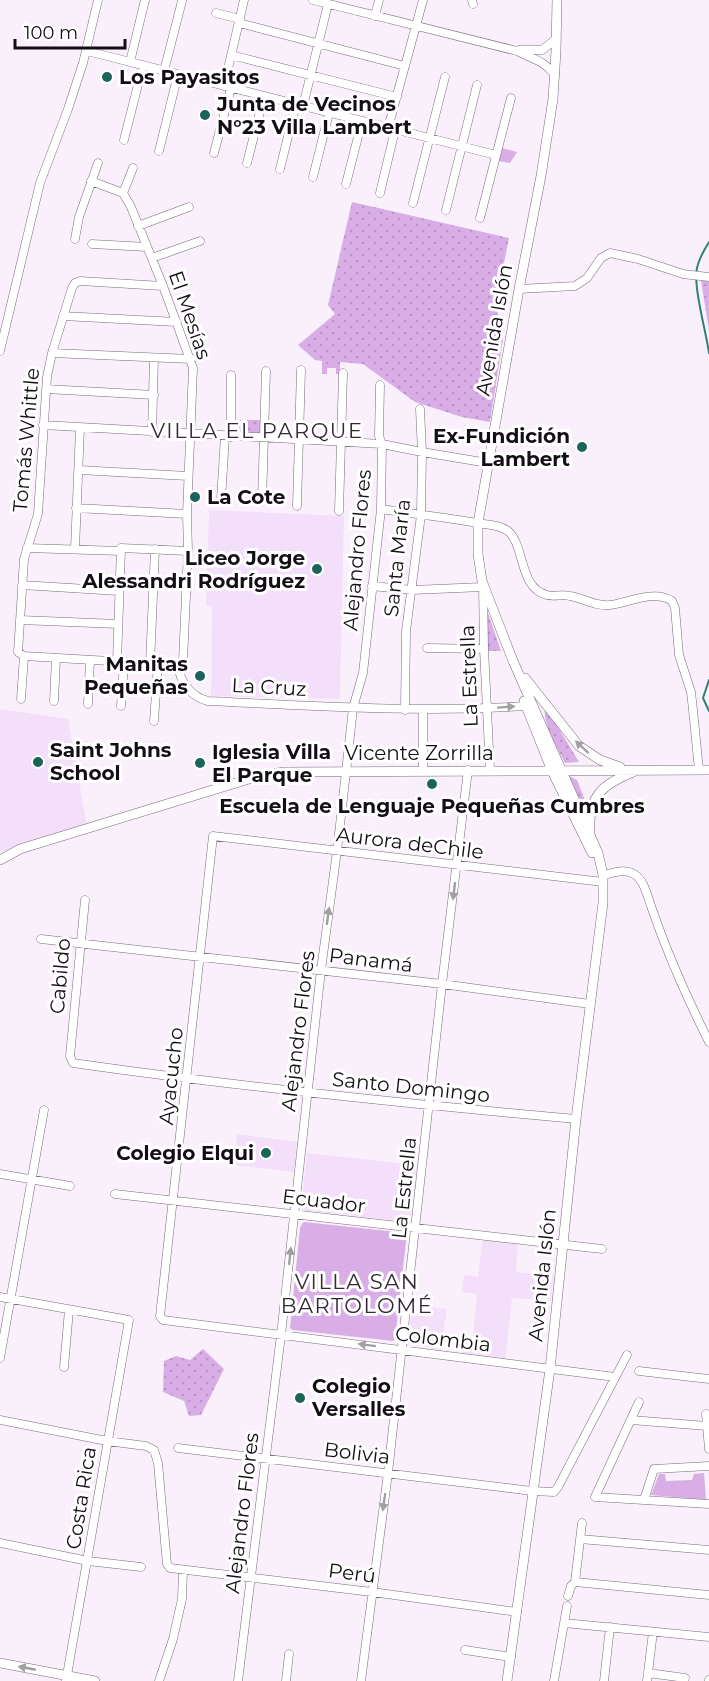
<svg xmlns="http://www.w3.org/2000/svg" width="709" height="1681" font-family="Montserrat,sans-serif">
<defs>
<pattern id="grass-dots" width="8" height="8" patternUnits="userSpaceOnUse" patternTransform="scale(1.5)"><rect width="8" height="8" fill="#d9aee7"/><path d="M2 2h.1M6 6h.1" fill="none" stroke="#b994c5" stroke-width="1.8" stroke-linecap="round"/></pattern>
</defs>
<rect width="100%" height="100%" fill="#f9f0fc"/>
<!-- built -->
<path fill="#f4dffa" d="M209,510L344,516L340,699L211,696L212,607L206,605Z
M0,709L68,719L87,826L0,852Z
M237,1134L297,1142L294,1172L235,1165Z
M307,1153L417,1165L410,1222L301,1210Z
M483,1238L518,1242L516,1272L554,1276L551,1301L512,1298L505,1361L461,1356L463,1335L473,1337L477,1294L462,1292L464,1275L478,1277Z
M413,1306L447,1309L441,1350L407,1344Z"/>
<!-- grass -->
<path fill="url(#grass-dots)" d="M352,202L509,238L496,303L503,339L490,422L462,417L415,402L363,364L340,362V374H336V368H327V374H322V361L315,360L298,345L335,314L328,305Z
M701,281H709V330Z
M231,420H265L266,438L231,437Z
M487,610L501,651H487Z
M545,710L553,719L579,762L565,763C558,749 543,725 545,710Z
M567,775L577,780L586,803L588,814Z
M203,1349L224,1369L201,1415L189,1416L184,1401L163,1392L164,1361L176,1356L190,1360Z"/>
<!-- park -->
<path fill="#d9aee7" d="M502,148L517,152L510,163L498,161Z
M304,1222L407,1233L395,1339L393,1341L293,1330L290,1328L300,1228L302,1224Z
M704,1473L706,1500L651,1495L659,1474H665L666,1481L692,1480L694,1474Z"/>
<g fill="none" stroke-linecap="round" stroke-linejoin="round">
<!-- stream -->
<path stroke="#308176" stroke-width="2" d="M709,242C704,250 699,258 697,268C693,287 706,331 709,353
M709,680L703,698L709,711"/>
<!-- minor casing -->
<g stroke="#786a7c" stroke-width="9">
<path id="minor" d="M313,0L517,51C534,60 542,59 555,75
M472,0L473,4
M216,13L240,19
M375,16L379,0
M239,23L405,66
M519,50H542L556,39
M87,51L496,155
M231,55L397,97
M130,62L145,0
M164,71L182,1
M224,86L244,0
M303,106L328,4
M388,128L423,0
M124,140L143,65
M159,151L178,74
M214,153L231,88
M247,163L264,96
M280,169L296,104
M313,177L329,113
M91,181L123,193L131,207L163,286L193,368L187,514L188,551L183,661L178,665
M346,184L362,121
M123,193L133,168
M380,193L395,130
M413,203L445,77
M446,210L477,85
M480,218L511,98
M138,226L189,207
M75,239L79,217L98,163
M92,244L147,247
M152,258L200,241
M519,289L575,286L587,278L601,258L610,253L638,259L683,274L709,277
M63,316L177,322
M0,351L40,183L68,109L83,63L98,0
M52,353L191,359
M46,389L154,395
M43,425L382,444L422,452L488,463
M152,432L154,358
M231,437V375
M79,470L188,476
M221,500L225,436
M262,501L266,371
M297,506L301,370
M76,508L187,514
M381,509C413,514 445,517 477,523C487,525 499,524 508,531C525,545 519,589 547,595C554,597 562,594 570,596C583,598 596,607 610,605C627,603 655,589 672,601L675,608L679,655L691,692L693,710L699,770
M339,511L343,373
M27,548L121,551
M75,549L80,428
M22,585L119,591
M483,585L484,649L490,770
M372,586L412,590L483,587
M20,620L118,624
M427,648L484,649
M24,656L178,665
M117,662L121,548L188,551
M150,664L155,549
M178,665C180,682 191,697 208,701C315,706 420,713 526,706L528,703
M21,699L24,656L18,652L24,559L38,514L47,377L52,353L72,288L75,283L80,281L163,286
M54,701L56,658
M88,704L90,660
M121,706L124,663
M405,710L406,631L421,515L422,452L420,409
M154,721L158,664
M423,771V710
M603,875C613,873 624,868 634,874C644,880 647,895 651,906C667,953 687,998 709,1042
M603,882L213,836L160,1316L163,1320L615,1377
M85,900L70,1056L73,1063C240,1087 408,1104 576,1119
M41,939L442,984L590,1004
M0,1174L70,1186
M115,1194L602,1249
M0,1297L129,1320L66,1681
M0,1358L44,1110
M64,1367L69,1310
M639,1371L709,1379
M639,1402L595,1497L709,1504
M706,1414L709,1449
M0,1420L107,1441L146,1446L154,1450L158,1463L167,1564L170,1568L372,1592L517,1612
M631,1420L707,1426
M178,1448L532,1491L554,1492L558,1487L627,1355
M644,1500L654,1469L709,1466
M580,1539L709,1550
M0,1543L88,1561L141,1567
M575,1582L709,1595
M568,1596L571,1586L575,1582L582,1523
M564,1623L709,1637
M465,1650L511,1657
M648,1673L685,1678
M159,1681L173,1639L182,1599L183,1570
M238,1681L281,1335L321,970L337,851L346,772L353,708L363,673L381,509L382,444L379,436L380,385
M286,1681L289,1654
M361,1681L388,1473L442,984L468,770
M554,1681L567,1606
M604,1681L610,1627
M647,1681L653,1632
M709,1681V1680"/>
</g>
<!-- major casing -->
<g stroke="#786a7c" stroke-width="10">
<path id="major" d="M525,678L579,746L600,760L620,767
M524,701L552,771L592,853
M590,830C588,796 603,784 633,772
M0,860L20,849L255,777L284,772L709,770
M0,1663L95,1681
M507,1681L550,1369L576,1119L603,903V875L598,853L513,661L482,581L478,554V523L519,289L541,176L553,99L556,51L557,0"/>
</g>
<!-- minor -->
<use href="#minor" stroke="#fff" stroke-width="8"/>
<!-- major -->
<use href="#major" stroke="#fff" stroke-width="9"/>
</g>
<!-- one-way arrows -->
<defs><path id="oneway-solid" d="M-6-.8H1V-3.2L6.5 0L1 3.2V.8H-6Z" transform="scale(1.5)"/></defs>
<g fill="#a19fa1">
<use href="#oneway-solid" transform="translate(506 707) rotate(-4)"/>
<use href="#oneway-solid" transform="translate(582 747) rotate(-137)"/>
<use href="#oneway-solid" transform="translate(454 891) rotate(97)"/>
<use href="#oneway-solid" transform="translate(328 916) rotate(-82)"/>
<use href="#oneway-solid" transform="translate(290 1256) rotate(-84)"/>
<use href="#oneway-solid" transform="translate(367 1345) rotate(-173)"/>
<use href="#oneway-solid" transform="translate(384 1502) rotate(98)"/>
<use href="#oneway-solid" transform="translate(27 1668) rotate(-169)"/>
</g>
<!-- markers -->
<g fill="#1c6459" stroke="#fff" stroke-width="2">
<circle cx="107" cy="77" r="6"/>
<circle cx="205" cy="115" r="6"/>
<circle cx="582" cy="447" r="6"/>
<circle cx="195" cy="497" r="6"/>
<circle cx="317" cy="569" r="6"/>
<circle cx="200" cy="676" r="6"/>
<circle cx="38" cy="762" r="6"/>
<circle cx="200" cy="763" r="6"/>
<circle cx="432" cy="784" r="6"/>
<circle cx="266" cy="1153" r="6"/>
<circle cx="300" cy="1398" r="6"/>
</g>
<g text-anchor="middle" dominant-baseline="central" stroke-width="6" stroke-linejoin="round" paint-order="stroke">
<!-- poi labels -->
<g font-size="20" font-weight="bold" fill="#130e15" stroke="#fff" text-anchor="start">
<text x="119" y="77">Los Payasitos</text>
<text x="217" y="104">Junta de Vecinos<tspan x="217" dy="23">N°23 Villa Lambert</tspan></text>
<text x="570" y="436" text-anchor="end">Ex-Fundición<tspan x="570" dy="23">Lambert</tspan></text>
<text x="207" y="497">La Cote</text>
<text x="305" y="558" text-anchor="end">Liceo Jorge<tspan x="305" dy="23">Alessandri Rodríguez</tspan></text>
<text x="188" y="664" text-anchor="end">Manitas<tspan x="188" dy="23">Pequeñas</tspan></text>
<text x="50" y="750">Saint Johns<tspan x="50" dy="23">School</tspan></text>
<text x="212" y="752">Iglesia Villa<tspan x="212" dy="23">El Parque</tspan></text>
<text x="432" y="806" text-anchor="middle">Escuela de Lenguaje Pequeñas Cumbres</text>
<text x="254" y="1153" text-anchor="end">Colegio Elqui</text>
<text x="312" y="1386">Colegio<tspan x="312" dy="23">Versalles</tspan></text>
</g>
<!-- street labels -->
<g font-size="20" fill="#130e15" stroke="#fff">
<text transform="translate(190 315) rotate(71)">El Mesías</text>
<text transform="translate(494 330) rotate(-80)">Avenida Islón</text>
<text transform="translate(26 440) rotate(-85)">Tomás Whittle</text>
<text transform="translate(357 550) rotate(-85)">Alejandro Flores</text>
<text transform="translate(397 558) rotate(-84)">Santa María</text>
<text transform="translate(469 676) rotate(-92)">La Estrella</text>
<text transform="translate(269 687) rotate(3)">La Cruz</text>
<text x="419" y="753">Vicente Zorrilla</text>
<text transform="translate(410 843) rotate(7)">Aurora deChile</text>
<text transform="translate(371 960) rotate(7)">Panamá</text>
<text transform="translate(60 976) rotate(-85)">Cabildo</text>
<text transform="translate(298 1031) rotate(-83)">Alejandro Flores</text>
<text transform="translate(171 1076) rotate(-84)">Ayacucho</text>
<text transform="translate(411 1087) rotate(6)">Santo Domingo</text>
<text transform="translate(404 1188) rotate(-84)">La Estrella</text>
<text transform="translate(324 1201) rotate(7)">Ecuador</text>
<text transform="translate(542 1275) rotate(-84)">Avenida Islón</text>
<text transform="translate(443 1339) rotate(7)">Colombia</text>
<text transform="translate(357 1453) rotate(7)">Bolivia</text>
<text transform="translate(81 1498) rotate(-81)">Costa Rica</text>
<text transform="translate(242 1513) rotate(-83)">Alejandro Flores</text>
<text transform="translate(352 1573) rotate(7)">Perú</text>
</g>
<!-- neighbourhood labels -->
<g font-size="21" letter-spacing="1.5" fill="#342837" stroke="#fff">
<text x="257" y="430">VILLA EL PARQUE</text>
<text x="357" y="1281">VILLA SAN<tspan x="357" dy="24">BARTOLOMÉ</tspan></text>
</g>
</g>
<!-- scale -->
<path d="M15 39v9h110v-9" fill="none" stroke="#130e15" stroke-width="3"/>
<text x="24" y="39" font-size="18" fill="#130e15" stroke="#ffffff" stroke-width="4.5" paint-order="stroke">100 m</text>
</svg>
